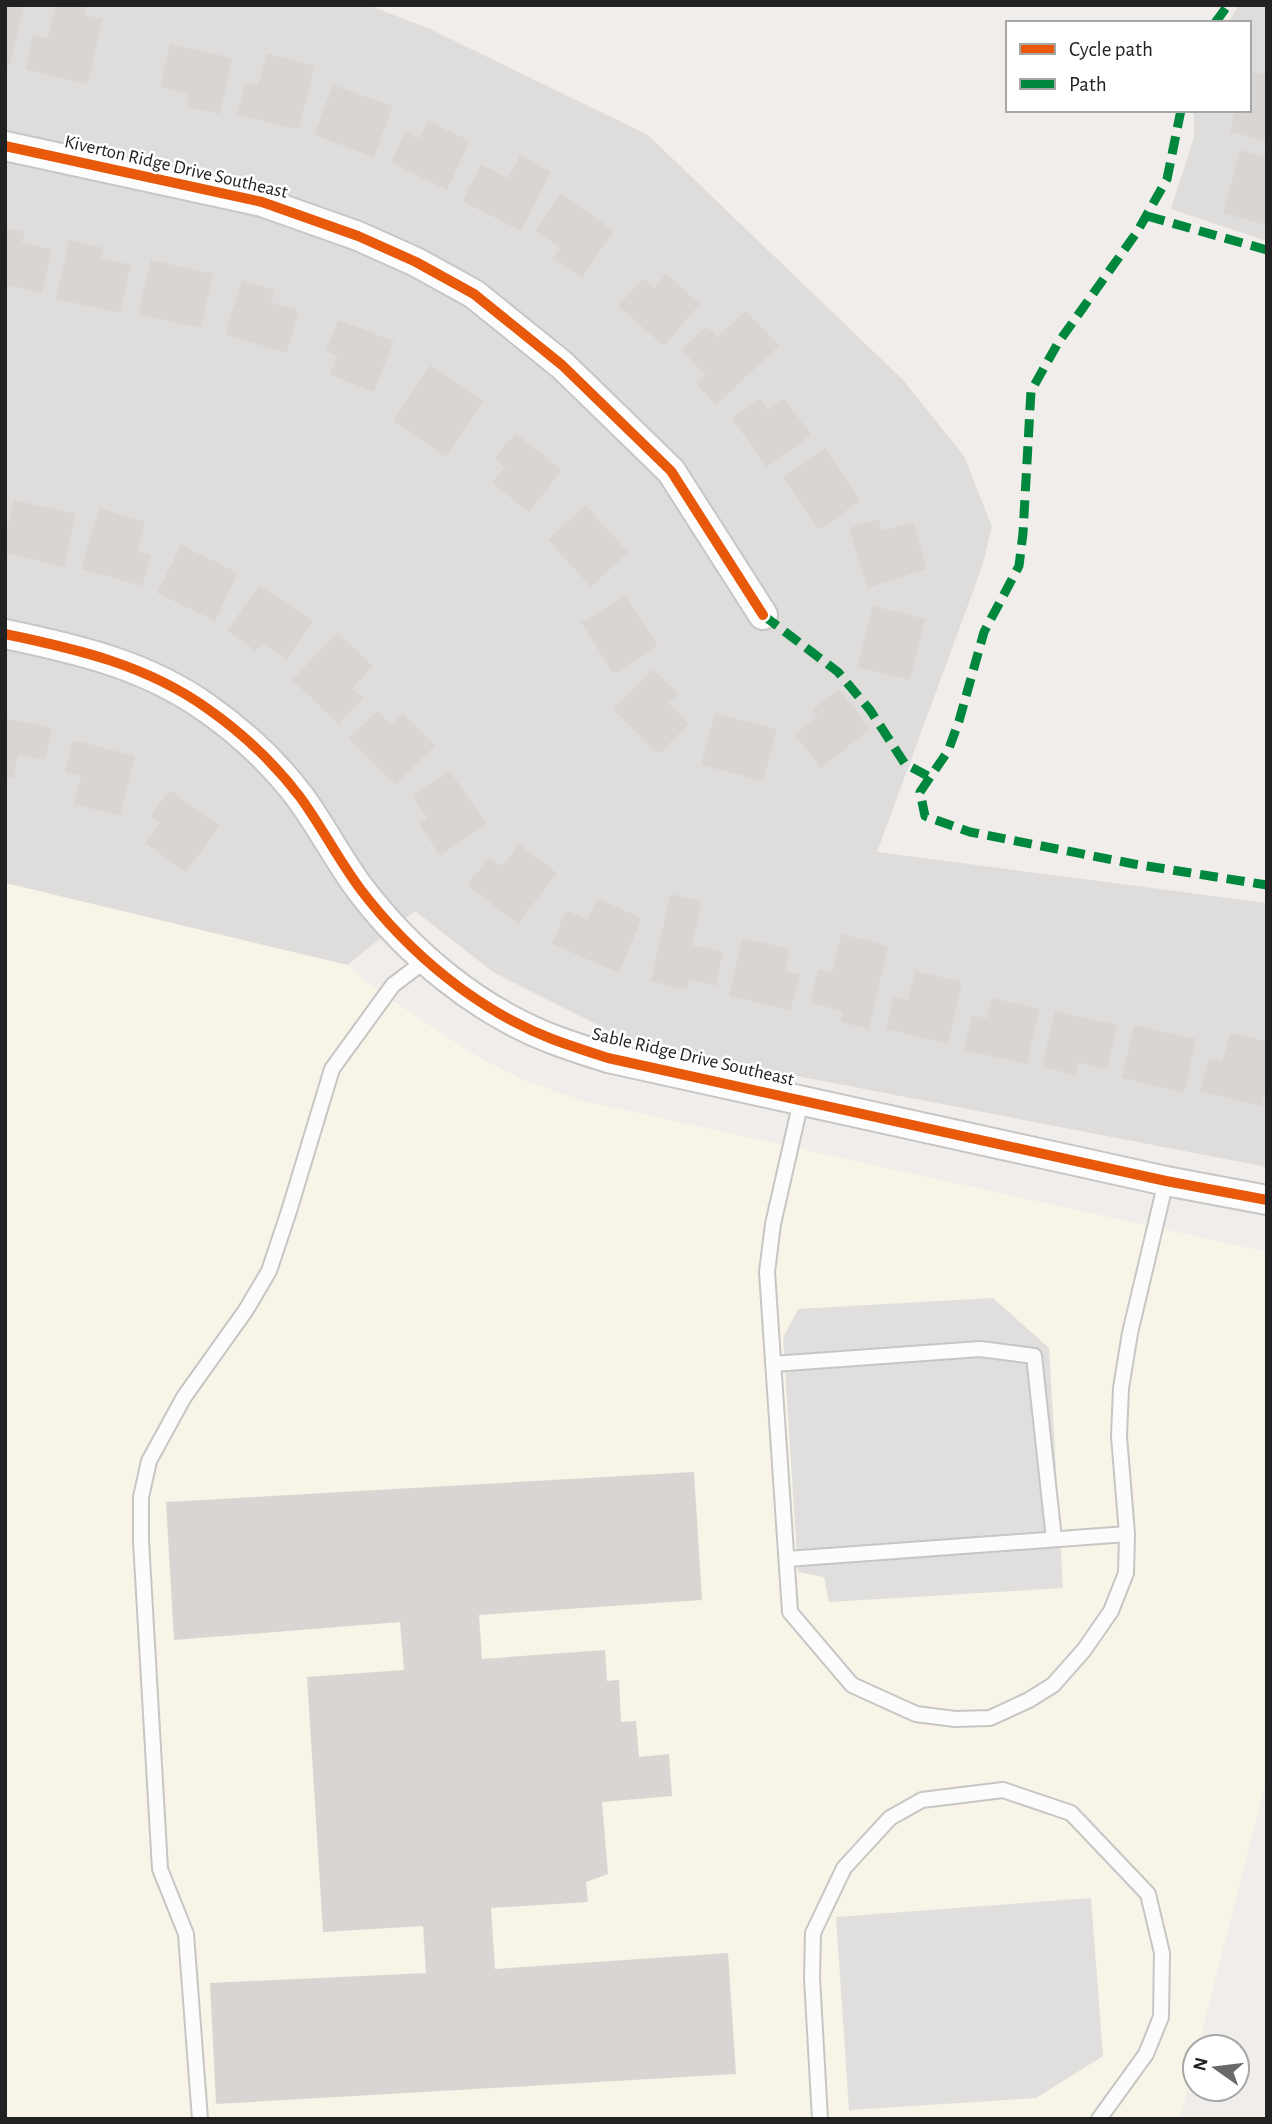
<svg xmlns="http://www.w3.org/2000/svg" width="1272" height="2124" font-family="'Alegreya Sans',sans-serif">
<rect width="100%" height="100%" fill="#f0edea"/>
<!-- residential -->
<path fill="#dfdddc" d="M5,5H368L430,29L648,135L903,380L964,456L992,527L982,567L877,852L1267,903V1167L637,1045L493,972L415,911L347,965L5,883Z
M1239,5H1267V241L1171,209L1194,137V110H1249V23H1228Z"/>
<!-- education -->
<path fill="#f8f4e7" d="M5,883L347,965L377,990L470,1052L521,1079L584,1101L1267,1252V1778L1198,2047H1195V2060L1180,2119H5Z"/>
<!-- parking -->
<path fill="#e0dfde" d="M993,1298L1049,1348L1063,1588L829,1602L824,1577L798,1572L783,1338L798,1309Z
M1091,1898L1103,2056L1036,2098L849,2110L836,1917Z"/>
<!-- building -->
<path fill="#d9d5d3" d="M5,5H24L10,66L5,65Z
M56,5L86,7L84,15L102,19L88,84L26,70L33,35L48,38Z
M170,44L232,58L220,114L186,107L189,94L160,87Z
M267,53L315,66L298,130L237,114L245,83L258,86Z
M1249,71L1267,75V141L1230,132L1235,110H1249Z
M333,85L393,106L374,157L314,135Z
M428,121L470,141L447,190L391,163L405,132L419,138Z
M1240,150L1267,157L1266,225L1223,213Z
M520,155L551,172L521,231L462,201L481,165L508,178Z
M561,194L614,231L582,278L553,258L560,248L536,231Z
M5,228L25,232L22,243L52,249L42,293L5,285Z
M69,240L103,248L101,258L131,265L120,313L56,299Z
M151,260L213,274L201,328L138,314Z
M666,274L700,304L664,346L618,306L643,278L654,288Z
M242,280L275,290L271,302L299,311L287,353L225,334Z
M746,311L779,346L716,405L696,383L705,375L682,350L707,326L717,337Z
M338,320L394,341L374,392L330,375L337,356L326,351Z
M431,365L484,401L446,457L393,421Z
M759,398L768,410L784,398L811,435L767,467L732,419Z
M515,433L562,470L529,512L492,483L505,467L494,459Z
M825,448L860,501L819,530L783,477Z
M14,500L76,514L64,567L5,553V538Z
M585,505L628,552L591,587L548,540Z
M99,508L145,522L137,551L151,555L142,586L81,569Z
M879,519L882,531L913,522L927,569L867,588L849,528Z
M181,545L238,573L215,621L157,593Z
M259,585L313,621L287,660L262,643L256,651L227,631Z
M625,595L658,645L614,674L581,623Z
M873,606L925,619L910,680L857,667Z
M337,632L373,666L352,688L364,698L339,724L292,680Z
M653,669L678,694L669,703L689,724L659,754L613,709Z
M839,689L870,729L821,768L794,734L817,716L813,709Z
M377,711L391,725L403,713L435,746L395,785L349,738Z
M715,713L777,729L763,781L701,765Z
M5,718L52,728L45,760L18,754L13,778L5,777Z
M73,740L135,756L120,816L74,804L81,776L65,772Z
M450,771L486,824L440,856L419,824L427,818L413,796Z
M170,790L220,826L186,872L145,843L160,823L150,816Z
M519,844L557,873L518,924L467,885L490,857L502,866Z
M670,894L702,901L692,945L723,952L716,986L689,979L687,990L651,981Z
M597,898L642,918L619,973L552,944L566,910L587,920Z
M841,934L888,946L869,1029L841,1022L843,1011L810,1003L818,969L832,973Z
M742,938L790,949L785,971L800,974L791,1010L729,996Z
M915,971L962,982L948,1044L886,1029L894,997L908,1000Z
M992,998L1039,1009L1027,1064L964,1050L972,1015L987,1018Z
M1055,1011L1117,1025L1107,1069L1078,1062L1075,1075L1042,1067Z
M1134,1025L1196,1039L1184,1093L1122,1078Z
M1230,1033L1267,1041V1084L1262,1106L1200,1091L1209,1059L1222,1062Z
M694,1472L702,1600L479,1615L482,1659L605,1650L607,1681L619,1680L621,1722L636,1721L639,1757L669,1754L672,1796L602,1802L608,1874L586,1882L588,1902L491,1908L495,1969L728,1953L736,2074L216,2104L210,1983L426,1973L423,1926L323,1932L307,1677L404,1670L400,1622L174,1640L166,1502Z"/>
<g fill="none" stroke-linecap="round" stroke-linejoin="round">
<!-- service casing -->
<g stroke="#c7c6c5" stroke-width="18">
<path id="service" d="M801,1101L773,1224L767,1272L790,1612L852,1685L916,1714L955,1719L990,1718L1029,1700L1053,1685L1084,1650L1111,1611L1126,1573L1127,1534L1119,1436L1121,1388L1130,1333L1166,1181
M773,1364L980,1349L1034,1356L1054,1539
M787,1559L1127,1534
M200,2119L186,1934L160,1869L141,1541V1497L149,1461L184,1397L246,1310L269,1271L289,1211L332,1069L393,985L426,960
M820,2119L812,1978L813,1933L844,1868L890,1818L922,1800L1003,1790L1071,1813L1148,1894L1162,1953L1161,2017L1146,2054L1099,2119"/>
</g>
<!-- minor casing -->
<g stroke="#c7c6c5" stroke-width="32">
<path id="minor" d="M5,146L262,202L358,236L416,262L474,294L562,365L671,471L763,615
M5,634C77,649 147,665 208,709C242,733 275,764 300,797C322,827 339,861 361,890C410,954 477,1010 552,1039C571,1046 589,1052 608,1058L1166,1181L1267,1200"/>
</g>
<!-- service -->
<use href="#service" stroke="#fdfcfc" stroke-width="14"/>
<!-- minor -->
<use href="#minor" stroke="#fdfcfc" stroke-width="28"/>
<!-- quiet -->
<path stroke="#00873e" stroke-width="9" stroke-dasharray="18 9" stroke-linecap="butt" d="M1215,23L1228,5
M1181,110L1167,179L1137,232L1058,343L1031,391L1023,533L1019,566L984,632L959,721L948,751L920,792L925,816L970,832L1134,864L1267,885
M1147,216L1267,250
M763,615L838,672L870,710L905,764L930,777"/>
<!-- cycleway casing -->
<g stroke="#fff" stroke-width="15">
<path id="cycleway" d="M5,146L262,202L358,236L416,262L474,294L562,365L671,471L763,615
M5,634C77,649 147,665 208,709C242,733 275,764 300,797C322,827 339,861 361,890C410,954 477,1010 552,1039C571,1046 589,1052 608,1058L1166,1181L1267,1200"/>
</g>
<!-- cycleway -->
<use href="#cycleway" stroke="#e8590c" stroke-width="10"/>
</g>
<g text-anchor="middle" dominant-baseline="central" stroke-width="5" stroke-linejoin="round" paint-order="stroke">
<!-- street labels -->
<g font-size="19" fill="#222" stroke="#fff">
<text transform="translate(176 167) rotate(13)">Kiverton Ridge Drive Southeast</text>
<text transform="translate(693 1057) rotate(13)">Sable Ridge Drive Southeast</text>
</g>
</g>
<!-- border -->
<rect width="1272" height="2124" fill="none" stroke="#222222" stroke-width="14"/>
<!-- legend -->
<rect x="1006" y="21" width="245" height="91" fill="#ffffff" stroke="#a7a7a7" stroke-width="2"/>
<rect x="1020" y="44" width="35" height="10" fill="#e8590c" stroke="#a7a7a7" stroke-width="2"/>
<text x="1069" y="56" font-size="21" fill="#222222">Cycle path</text>
<rect x="1020" y="79" width="35" height="10" fill="#00873e" stroke="#a7a7a7" stroke-width="2"/>
<text x="1069" y="91" font-size="21" fill="#222222">Path</text>
<!-- north arrow -->
<g transform="translate(1216 2068) rotate(284)"><circle r="33" fill="#ffffff" stroke="#a7a7a7" stroke-width="2"/>
<path d="M0-5L12 26L0 18L-12 26Z" fill="#6a6968"/>
<text y="-10" font-size="19" font-weight="bold" text-anchor="middle" fill="#222222">N</text>
</g>
</svg>
